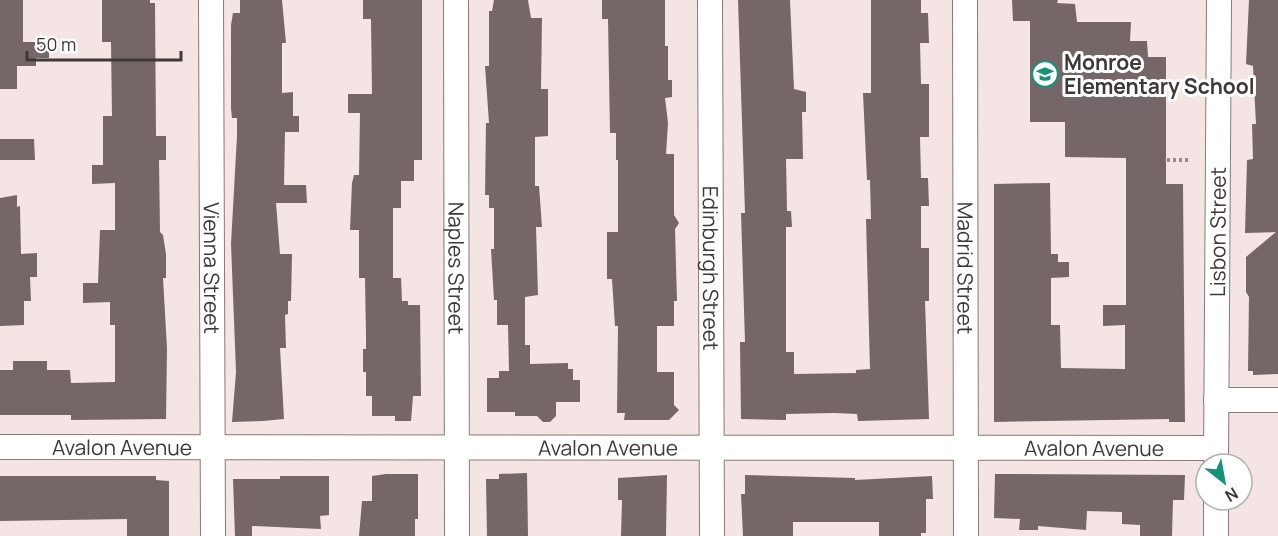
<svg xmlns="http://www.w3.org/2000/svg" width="1278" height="536" font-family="Manrope,sans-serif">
<rect width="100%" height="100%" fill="#f4e4e4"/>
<!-- building -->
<path fill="#756767" d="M0,0H23V42H49V58H36V66H17V89H0Z
M102,0H150V3H155L156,136H166V160H159L160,232L163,235L166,254V278H163L167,348L166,419L71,420V415H0V370H13V361H47V370H70L71,383L115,382V325H110V302L83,303V283H98L100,230H115V183L92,184V165H103V116H112L111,42H102Z
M240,0H282L286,43H282V93L293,92V116H299V132H285L284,185H306L307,203H276L280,254H292L291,301H288V314L285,315L286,348H280L284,419L263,421L232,422L236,372L231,244L237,136V118H232L231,109V25L233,13H240Z
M363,0H422V160H414V181H401V208H393V278H401L402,301H408V305H420L421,396H413L411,421H395V416H372V396H366V372H363V349H366V337L365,278H359V230H350L352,183L354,175H359L360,113H348V94H372L371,19H363Z
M494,0H528L531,18H542L541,89H548V136L535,137V186H539L542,227H536L538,295L525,297V345H530V364L568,363V369H573V380H580V402H556V416L550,422H543L537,416H515V412H487V378H499V371H509L508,325H497V300H494L491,249H494V208H489V195H485L486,123H489L485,66H489V11H492Z
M602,0H665V46H668V80H672V97L665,98L668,123L666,154H674V215L679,223L675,229L677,301H674V326H657V372H674V405L679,410L669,420H624L625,413H617L618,326H615L612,279H607V232H618V160H616V133H610L608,19H602Z
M738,0H790L794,89L806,92V112H802L803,159H786L787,211H791L792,227H786V352H794V374L856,373V370L870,369L866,219H871L870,180H867L863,93H871V0H921V13H928L929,43H920L921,84H929V137H920L921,178H928L929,206H921V248H929V301H925L929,419L858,421L857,414L834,413L786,414V420L741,419L740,342H745L741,213H745Z
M1012,0H1058L1057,3L1075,4L1077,22H1131L1130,41H1147L1148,57H1166V184H1183L1185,422H1169V419L994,422V184L1050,183L1051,254H1058V262H1069V277L1051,278V325H1060L1061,368L1125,369V325L1103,326V305H1126V158L1065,157V122H1030V21H1013Z
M1249,0H1278V374L1253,375V371H1248L1249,297L1246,292V257L1276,232L1245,233L1247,160L1253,159L1252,124H1256L1253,66L1246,64Z
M0,139H34L35,160H0Z
M17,195V207L20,206L21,254L37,253V277H30L31,301H24V325L0,326V198Z
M527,473L528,536H487L486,479H499V474Z
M386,474H418V519H415V536H359L362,501H372V476Z
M995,474L1185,475L1184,500H1173L1172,536H1140V525L1122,524V512L1087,511L1086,530L1038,526V530H1019L1020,519L994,518Z
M667,475L666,536H621L622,500H618V478Z
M745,475L855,478V480L932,476L933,499H926V533H921V536H879V522H793V536H743L741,494H745Z
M0,476H156V480L169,481V536H127V519L0,521Z
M280,476H329V515L320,516L321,529L252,526V536H235L233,479H280Z"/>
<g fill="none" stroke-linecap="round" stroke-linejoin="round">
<!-- minor casing -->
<g stroke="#887a7a" stroke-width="26">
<g id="minor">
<path id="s1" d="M211,0L213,536"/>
<path id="s2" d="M456,0L457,536"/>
<path id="s3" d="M710,0L712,536"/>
<path id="s4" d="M965,0L966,536"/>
<path d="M1216,400H1278"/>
<path id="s5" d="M0,447L1216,448"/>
<path id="s6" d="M1216,462L1219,0"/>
<path d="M1216,500V536"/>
</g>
</g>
<!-- path -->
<path stroke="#958a8a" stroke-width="4" stroke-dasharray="3 3" stroke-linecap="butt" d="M1167,160H1188"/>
<!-- minor -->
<use href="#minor" stroke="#fff" stroke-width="24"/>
</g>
<!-- icons -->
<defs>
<g id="school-ring" transform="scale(1.35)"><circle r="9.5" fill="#fff" stroke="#169278" stroke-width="1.5"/><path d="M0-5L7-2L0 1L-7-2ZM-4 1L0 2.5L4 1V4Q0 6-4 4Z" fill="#169278"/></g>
</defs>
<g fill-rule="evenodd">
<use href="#school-ring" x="1045" y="74"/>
</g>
<g text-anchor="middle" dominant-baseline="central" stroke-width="6" stroke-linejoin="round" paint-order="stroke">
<!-- poi labels -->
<g font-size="21" font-weight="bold" fill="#3e3838" stroke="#fff" text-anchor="start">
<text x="1064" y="62">Monroe<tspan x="1064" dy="24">Elementary School</tspan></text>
</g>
<!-- street labels -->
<g font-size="21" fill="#3e3838" stroke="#fff">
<text stroke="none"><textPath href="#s6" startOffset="230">Lisbon Street</textPath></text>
<text stroke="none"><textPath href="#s1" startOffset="268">Vienna Street</textPath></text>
<text stroke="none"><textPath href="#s2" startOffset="268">Naples Street</textPath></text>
<text stroke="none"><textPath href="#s3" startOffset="268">Edinburgh Street</textPath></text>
<text stroke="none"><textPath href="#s4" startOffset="268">Madrid Street</textPath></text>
<text stroke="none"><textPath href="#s5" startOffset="122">Avalon Avenue</textPath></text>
<text stroke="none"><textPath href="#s5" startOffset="1094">Avalon Avenue</textPath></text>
<text stroke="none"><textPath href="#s5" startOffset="608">Avalon Avenue</textPath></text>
</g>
</g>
<!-- north arrow -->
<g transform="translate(1224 482) rotate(149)"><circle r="28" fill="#ffffff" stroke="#b2afaf" stroke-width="1.5"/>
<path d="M0-4.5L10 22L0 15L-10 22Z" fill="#169278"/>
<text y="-9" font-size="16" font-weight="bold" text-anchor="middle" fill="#3e3838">N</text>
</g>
<!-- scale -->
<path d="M27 51v9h154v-9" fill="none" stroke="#3e3838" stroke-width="3"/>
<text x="36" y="51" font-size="18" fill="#3e3838" stroke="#ffffff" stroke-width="4.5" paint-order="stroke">50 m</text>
</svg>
